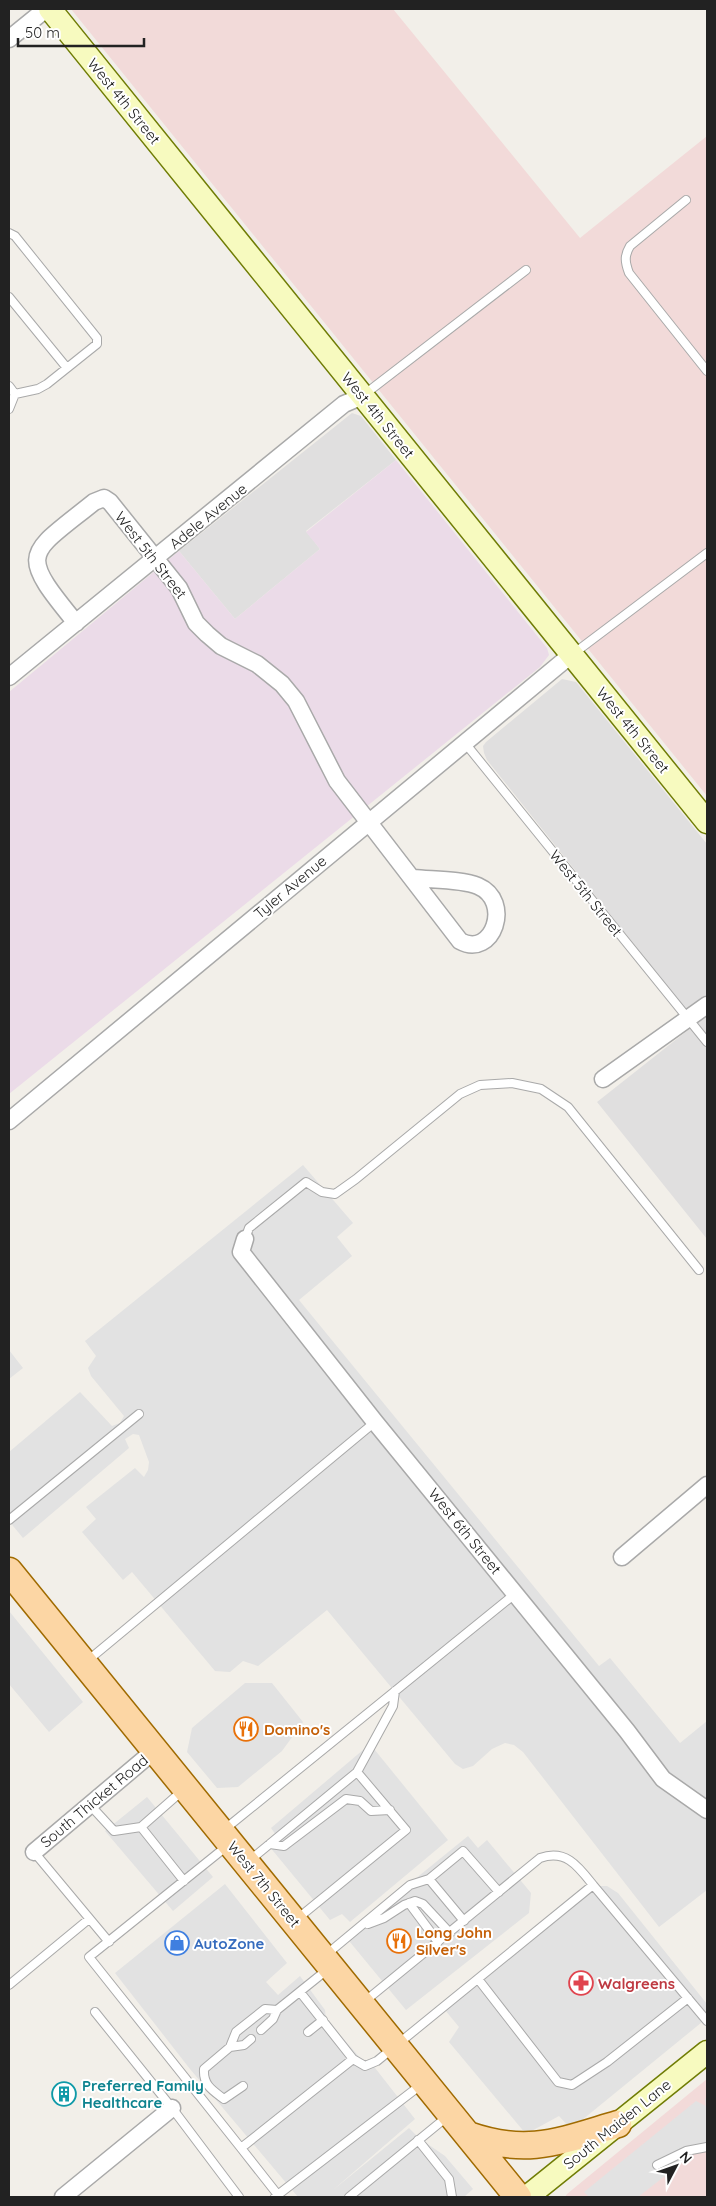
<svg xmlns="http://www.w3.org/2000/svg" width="716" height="2206" viewBox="0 0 716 2206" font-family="Quicksand,sans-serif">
	<rect width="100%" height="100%" fill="#f2efe9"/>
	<path fill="#e0dfdf" d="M352,413L361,416L396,460L306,531L320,549L235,619L179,551Z
		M562,679L576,682L707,844V1239L597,1102L697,1023L487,760L484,753L483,746L486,742Z"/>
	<path fill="#f2dad9" d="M71,9H393L580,238L707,136V796Z
		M707,2079V2197H565L567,2194Z"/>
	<path fill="#ebdbe8" d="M396,460L547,648L549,655L540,667L9,1094V692L179,551L235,619L320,549L306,532Z"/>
	<path fill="#e2e2e2" d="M303,1165L353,1223L337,1237L352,1256L299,1300L599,1666L610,1658L680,1743L707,1721V1890L659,1927L523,1752L514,1745L505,1743L492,1749L473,1766L463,1769L455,1764L327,1610L258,1666L243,1661L230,1672L215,1671L132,1572L123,1580L82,1532L96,1519L86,1507L135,1468L144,1477L148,1470L149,1462L139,1435L133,1434L125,1439L129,1448L23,1538L9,1521V1452L80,1392L112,1426L120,1423L124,1416L91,1376L88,1368L96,1356L85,1341Z
		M9,1350L23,1368L9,1379Z
		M9,1611L83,1702L49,1732L9,1684Z
		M245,1683H272L303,1722L282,1751L238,1787L217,1788L187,1752L192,1728Z
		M370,1744L448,1840L350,1922L342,1914L330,1920L269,1846L278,1838L271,1828Z
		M147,1797L213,1877L173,1911L105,1831Z
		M468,1836L478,1848L487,1840L531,1893L529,1913L406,2010L345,1936Z
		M225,1884L287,1963L266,1982L278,1995L300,1976L325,2010L326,2019L362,2060L372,2064L415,2119L333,2190L409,2128L419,2138L445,2156L473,2189L464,2197H298L190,2069L115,1973Z
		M593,1886H607L618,1893L707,2004V2018L571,2129L559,2116L526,2134L449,2042L459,2027L440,2004L582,1891Z
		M707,2097V2151L692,2155L638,2197H589L584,2192L696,2101L706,2106L705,2099Z"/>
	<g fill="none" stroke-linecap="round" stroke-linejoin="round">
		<g stroke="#a9a9a9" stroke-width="10">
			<path id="lane" d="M686,200L630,246C624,256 625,262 629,273L707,371
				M9,233L15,236L97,338V344L47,384L38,389L15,394
				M9,297L67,368
				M9,386L15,394
				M365,394L526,270
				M9,409L15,394
				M573,654L707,553
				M465,743L707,1042
				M245,1239L249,1228L306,1182L322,1192L335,1194L356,1179L460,1094L480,1085L512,1083L541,1089L568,1107L699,1270
				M9,1520L139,1414
				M86,1662L375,1422
				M182,1791L141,1827L184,1881
				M90,1805L114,1831L141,1827
				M225,1829L516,1593
				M270,1844L284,1846L346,1799L360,1801L371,1811L390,1810
				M227,1846L89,1957L241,2148
				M34,1852L109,1942
				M249,1861L357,1772L393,1706L395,1691
				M429,1879L464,1921
				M409,1903L438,1942
				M297,1919L406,1830L357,1772
				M368,1924L384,1918L404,1905L415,1901L423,1904L450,1933
				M327,1954L410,1885L429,1879L463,1851L499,1892
				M478,1979L558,2082L572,2085L607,2062L688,1998
				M9,1985L89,1919
				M364,2002L540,1858C566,1849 578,1866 593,1885
				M95,2012L172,2108L239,2197
				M261,2030L273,2019L277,2010
				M308,2032L323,2020
				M230,2047L236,2032L265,2009L277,2010L328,1969
				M353,2059L365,2066L377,2061L593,1885L707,2021
				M243,2086L224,2099C212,2090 203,2085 204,2069L230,2047L244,2045L251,2039
				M418,2140L449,2179L452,2197
				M657,2165L686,2151L707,2147
				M278,2195L241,2148L353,2059L300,1992
				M275,2197L422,2084
				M349,2197L448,2116"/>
		</g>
		<g stroke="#a9a9a9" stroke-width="19">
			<path id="street" d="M9,39L46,9
				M76,623C17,551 27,556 94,502L104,498L110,502L179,588L196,623L207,634L221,646L257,664L282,684L296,701L337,781L460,941C493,959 513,901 478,886C462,879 431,880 413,878
				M9,677L344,404L363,396
				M603,1079L707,1005
				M9,1121L572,654
				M245,1239L241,1252L375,1422L627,1731L663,1779L707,1810
				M622,1557L707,1485
				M34,1852L155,1750
				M63,2197L172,2108"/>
		</g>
		<g stroke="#707d05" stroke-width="25">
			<path id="secondary" d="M50,9L707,822
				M527,2197L707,2052"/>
		</g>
		<g stroke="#a06b00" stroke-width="29">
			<path id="primary" d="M9,1571L518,2197
				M468,2135C528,2156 560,2141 618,2124"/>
		</g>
		<use href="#lane" stroke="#fff" stroke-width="8"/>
		<use href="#street" stroke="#fff" stroke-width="16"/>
		<use href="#secondary" stroke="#f7fabf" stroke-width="22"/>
		<use href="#primary" stroke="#fcd6a4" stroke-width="26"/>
	</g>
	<defs>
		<g id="restaurant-ring" transform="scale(1.25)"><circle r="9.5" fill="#fff" stroke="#e8710a" stroke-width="1.5"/><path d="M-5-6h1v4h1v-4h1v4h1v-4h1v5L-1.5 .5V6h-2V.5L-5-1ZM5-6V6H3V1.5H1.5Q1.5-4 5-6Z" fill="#e8710a"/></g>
		<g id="shop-ring" transform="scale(1.25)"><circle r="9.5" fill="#fff" stroke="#3f7fe0" stroke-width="1.5"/><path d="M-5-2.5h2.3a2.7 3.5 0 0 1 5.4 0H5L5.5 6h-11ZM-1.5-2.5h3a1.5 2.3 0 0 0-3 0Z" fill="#3f7fe0"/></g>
		<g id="pharmacy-ring" transform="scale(1.25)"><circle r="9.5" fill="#fff" stroke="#e0444e" stroke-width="1.5"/><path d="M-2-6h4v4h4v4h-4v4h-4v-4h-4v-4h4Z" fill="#e0444e"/></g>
		<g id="building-ring" transform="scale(1.25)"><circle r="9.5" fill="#fff" stroke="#0f9aa8" stroke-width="1.5"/><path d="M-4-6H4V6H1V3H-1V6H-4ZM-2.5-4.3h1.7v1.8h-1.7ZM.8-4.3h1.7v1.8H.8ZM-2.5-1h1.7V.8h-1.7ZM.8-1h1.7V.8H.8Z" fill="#0f9aa8"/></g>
	</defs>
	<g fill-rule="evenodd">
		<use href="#restaurant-ring" x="246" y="1729"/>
		<use href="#restaurant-ring" x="399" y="1941"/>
		<use href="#shop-ring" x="177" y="1943"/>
		<use href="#pharmacy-ring" x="581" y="1983"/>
		<use href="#building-ring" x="64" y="2094"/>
	</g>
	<g text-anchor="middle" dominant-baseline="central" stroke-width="4" stroke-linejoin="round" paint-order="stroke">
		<g font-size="15" fill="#222" stroke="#fff">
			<text transform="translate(124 101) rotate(51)">West 4th Street</text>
			<text transform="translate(378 415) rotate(51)">West 4th Street</text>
			<text transform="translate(208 516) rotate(-39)">Adele Avenue</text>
			<text transform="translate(151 555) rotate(52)">West 5th Street</text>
			<text transform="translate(633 730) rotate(51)">West 4th Street</text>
			<text transform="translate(290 887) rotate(-40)">Tyler Avenue</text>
			<text transform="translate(586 893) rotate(51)">West 5th Street</text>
			<text transform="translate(465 1531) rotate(51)">West 6th Street</text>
			<text transform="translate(94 1801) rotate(-40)">South Thicket Road</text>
			<text transform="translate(264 1884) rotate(51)">West 7th Street</text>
			<text transform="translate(617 2124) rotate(-39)">South Maiden Lane</text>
		</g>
		<g font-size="15" font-weight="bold" fill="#c56008" stroke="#fff" text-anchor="start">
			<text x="264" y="1729">Domino's</text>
			<text x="416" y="1932">Long John<tspan x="416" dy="17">Silver's</tspan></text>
		</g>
		<g font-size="15" font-weight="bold" fill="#366cbe" stroke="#fff" text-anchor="start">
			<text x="194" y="1943">AutoZone</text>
		</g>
		<g font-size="15" font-weight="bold" fill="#be3a42" stroke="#fff" text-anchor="start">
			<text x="598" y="1983">Walgreens</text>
		</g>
		<g font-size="15" font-weight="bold" fill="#0d838f" stroke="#fff" text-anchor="start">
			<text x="82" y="2085">Preferred Family<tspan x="82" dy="17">Healthcare</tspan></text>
		</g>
	</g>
	<rect width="716" height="2206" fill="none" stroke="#222222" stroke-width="20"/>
	<g transform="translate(676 2166) rotate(49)" stroke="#ffffff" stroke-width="4" paint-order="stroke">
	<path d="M0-4L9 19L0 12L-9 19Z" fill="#222222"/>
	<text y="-8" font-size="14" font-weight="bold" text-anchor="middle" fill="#222222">N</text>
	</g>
	<path d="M18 38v8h126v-8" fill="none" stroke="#222222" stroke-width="2.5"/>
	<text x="25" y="38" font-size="15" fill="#222222" stroke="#ffffff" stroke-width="4" paint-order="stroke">50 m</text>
</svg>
